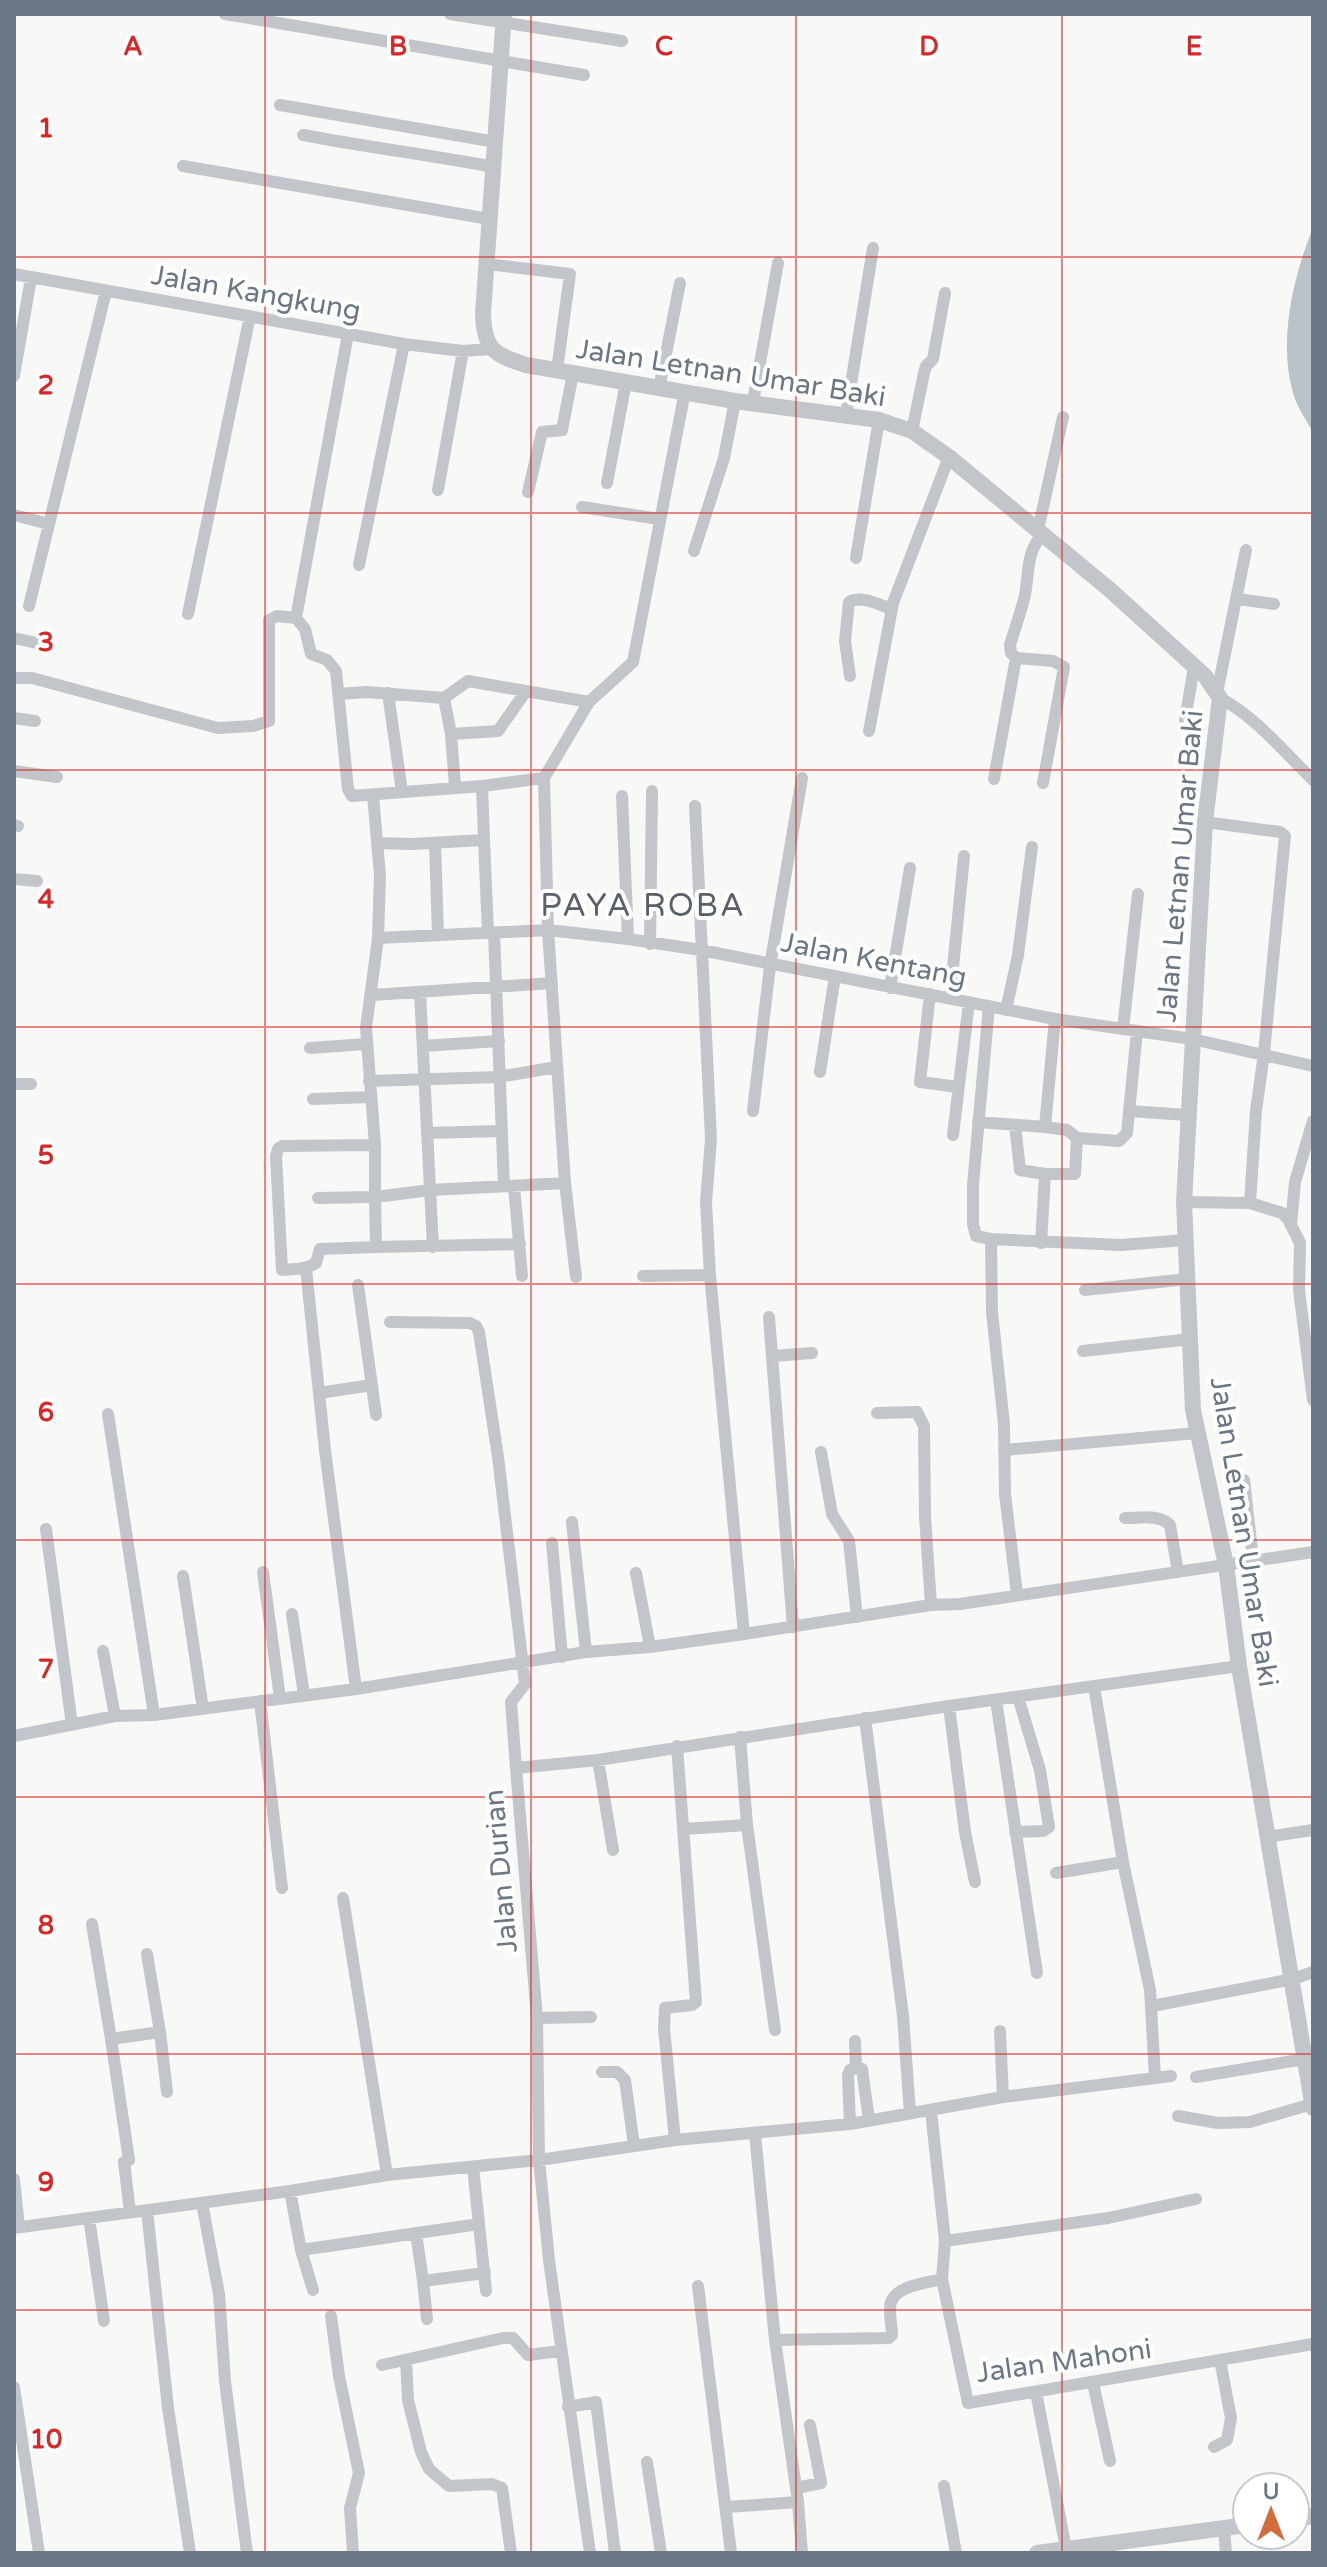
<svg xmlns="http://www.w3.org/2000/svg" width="1327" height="2567" viewBox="0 0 1327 2567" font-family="'Varela Round',sans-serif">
	<rect width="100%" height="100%" fill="#f8f8f6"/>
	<path fill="#bac3c8" d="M1313,228V432C1306,420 1297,407 1293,393C1278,341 1293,277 1313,228Z"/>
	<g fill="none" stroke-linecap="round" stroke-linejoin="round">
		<path stroke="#c2c5c9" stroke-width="12" d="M225,14L584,75
			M450,14L622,41
			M280,105L496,142
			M303,135C366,147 430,155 494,167
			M183,166L489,219
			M487,264L570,274L557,370
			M14,274L404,344L463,351L491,349
			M14,376L31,278
			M659,389L680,283
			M753,402L778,263
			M846,415L873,248
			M912,431L924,373L926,366L933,359L945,293
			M607,483L626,382
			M438,490L463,351
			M528,492L542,432L562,430L573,373
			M582,507L659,519
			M14,515L49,524
			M1038,530L1063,417
			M694,551L724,458L735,401
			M856,558L879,420
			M359,565L404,344
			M1238,599L1274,604
			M29,606L106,291
			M188,614L250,316
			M296,618L348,334
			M14,638L46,645
			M1016,658L1053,661L1064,667L1043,783
			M850,676L845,641L849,602C862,595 879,605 892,609
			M14,678H32L218,728L253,726L269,721V620L277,616L296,618L305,629L311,654L327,660L336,671L348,789L352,796L482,786L544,778
			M388,693L402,792
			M1217,693L1246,550
			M339,694L367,692L444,698L468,681L589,702
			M444,698L451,734L455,786
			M1220,698C1256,717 1284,752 1313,780
			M14,718L35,721
			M1185,720L1194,667
			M869,731L893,603L949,457
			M451,734L498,731L526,691
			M14,771L57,777
			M994,779L1016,658L1011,653L1010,645C1015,628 1021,612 1025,595C1029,574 1026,551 1043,534
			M373,795L380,876L378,938L366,1028L375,1145V1197L431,1190L565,1183L548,930L544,778L589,702L633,662L685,391
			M622,796L628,939
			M695,806L711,1139L706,1202L710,1275L744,1634
			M1205,822L1280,832L1285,836L1264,1053L1256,1111L1250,1203
			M14,825L18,826
			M484,840L488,933
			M377,843L411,844L484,840L482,786
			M435,843L438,935
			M14,879L37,881
			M494,933L504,1186
			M378,938L548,930L628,939L701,950L1055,1019L1192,1039L1313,1066
			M650,944L652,791
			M890,988L910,868
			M420,992L433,1247
			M930,994L920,1082L958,1087
			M372,995L552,983
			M950,998L964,856
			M989,1006L973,1185V1224L976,1236L991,1239L992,1312L1004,1424L1005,1494L1017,1594
			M1006,1010L1018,955L1032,847
			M1055,1019L1045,1127L1067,1130L1077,1138L1119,1141L1127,1133L1137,1031
			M1123,1029L1138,894
			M423,1046L499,1041
			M310,1048L366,1044
			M820,1072L835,976
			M369,1081L498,1077L557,1067
			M14,1084H31
			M313,1099L371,1097
			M753,1111L770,966L802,778
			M1129,1111L1188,1115
			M978,1122L1045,1127
			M1015,1125L1020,1170L1045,1174
			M427,1133L501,1131
			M953,1135L969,1002
			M565,1183L576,1277
			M514,1186L522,1276
			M318,1198L375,1197L376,1247L320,1249L316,1263C305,1270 295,1269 282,1270L276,1156L278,1149L282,1146L375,1145
			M1184,1202L1250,1203L1282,1213L1288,1219L1300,1243L1299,1290L1313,1400
			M1291,1225L1295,1182L1313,1121
			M991,1239L1121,1245L1186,1240
			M1041,1243L1045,1174H1075L1077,1138
			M376,1247L520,1244
			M306,1269L325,1450L356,1689
			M643,1276L710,1275
			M358,1285L376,1415
			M1085,1290L1187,1279
			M769,1317L793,1627
			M390,1322L470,1323L476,1326L479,1332L498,1457L525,1684L511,1702L516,1768
			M1083,1351L1191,1339
			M773,1356L812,1353
			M319,1393L372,1385
			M877,1413L917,1412L924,1426L925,1516L931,1605
			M108,1414L154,1715
			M1004,1450L1197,1433
			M821,1452L832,1514L849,1541L857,1617
			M1244,1480L1253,1559
			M1125,1518C1140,1518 1159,1514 1170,1525L1178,1572
			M572,1522L586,1652
			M46,1529L72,1725
			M552,1543L562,1657
			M263,1572L280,1698
			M636,1573L650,1647
			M183,1576L203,1709
			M292,1614L304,1695
			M103,1651L115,1716
			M1094,1686L1123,1862L1150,1990L1155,2077
			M996,1700L1037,1973
			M260,1701L282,1888
			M949,1706L965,1832L975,1882
			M865,1718L903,2016L910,2113
			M14,1736L115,1716L154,1715L356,1689L586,1652L650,1647L744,1634L931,1605L960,1604L1313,1552
			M740,1737L747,1825
			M598,1760L613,1850
			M683,1829L747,1825L775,2030
			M1015,1832L1043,1831L1049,1827L1040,1770L1018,1697
			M1267,1837L1313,1830
			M1056,1873L1123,1862
			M343,1898L387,2175
			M92,1924L111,2039
			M1152,2006L1293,1979L1313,1972
			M537,2018L591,2017
			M1000,2031L1003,2097
			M160,2032L167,2092
			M855,2041L856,2068L862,2069L869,2120
			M602,2072H617L625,2080L634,2145
			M1196,2077L1305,2059
			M931,2111L945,2241L942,2279L968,2403L1313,2344
			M1178,2116L1218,2123L1250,2122L1312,2104
			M850,2124L848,2075L850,2070L856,2068
			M675,2140L664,2028L665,2008L692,2005L696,2002L677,1746
			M473,2167L486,2291
			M14,2179L19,2227
			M290,2191L301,2250L479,2224
			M202,2203L219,2294L225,2381L247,2553
			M147,2210L168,2408L190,2553
			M130,2212L124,2162L129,2160L111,2039L160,2032L147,1954
			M89,2218L104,2321
			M14,2228L290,2191L387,2175L539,2160L675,2140L850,2124L1003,2097L1171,2076
			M416,2233L423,2281L485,2273
			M945,2241L1108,2218L1196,2199
			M301,2250L313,2290
			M423,2281L427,2319
			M698,2286L731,2553
			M331,2316L339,2376L359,2473L350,2508L353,2553
			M775,2340L889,2338L892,2335C892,2325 888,2311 891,2302C897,2285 928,2283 942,2279
			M406,2360L408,2400L421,2452L429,2469L449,2486L492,2484L502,2488L511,2553
			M382,2365L503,2338H513L528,2355L560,2351
			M1093,2383L1110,2461
			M14,2387L39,2553
			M1036,2392L1066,2549
			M568,2407L596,2402L615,2553
			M1214,2447L1227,2440L1231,2418L1220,2360
			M647,2462L661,2553
			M944,2486L956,2553
			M796,2488L821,2483L810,2425
			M798,2502L802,2553
			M727,2507L798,2502L775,2340L755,2134
			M1224,2528L1226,2553
			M590,2553L549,2260L539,2160L537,2018L516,1768L598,1760L949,1706L1239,1666"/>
		<path stroke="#c2c5c9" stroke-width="16" d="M504,14L483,314C484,349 494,355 526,365L735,401L879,420L912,431L949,457L1109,589L1205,676L1220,698L1205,822L1184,1202L1193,1410L1226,1565L1239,1666L1313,2108
			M1295,2519L1313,2516
			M1037,2553L1247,2525"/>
	</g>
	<path fill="none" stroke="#d62828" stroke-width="2" stroke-opacity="0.55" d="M265,14V2553M531,14V2553M796,14V2553M1062,14V2553M14,257H1313M14,513H1313M14,770H1313M14,1027H1313M14,1284H1313M14,1540H1313M14,1797H1313M14,2054H1313M14,2310H1313"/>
	<g text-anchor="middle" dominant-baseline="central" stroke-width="8" stroke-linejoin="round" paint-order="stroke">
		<g font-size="28" fill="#6a7784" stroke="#fff">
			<text transform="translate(256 293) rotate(10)">Jalan Kangkung</text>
			<text transform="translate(731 373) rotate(9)">Jalan Letnan Umar Baki</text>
			<text transform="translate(1180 866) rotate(-85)">Jalan Letnan Umar Baki</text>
			<text transform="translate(874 960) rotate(11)">Jalan Kentang</text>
			<text transform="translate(1244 1532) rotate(81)">Jalan Letnan Umar Baki</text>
			<text transform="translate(501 1871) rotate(-95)">Jalan Durian</text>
			<text transform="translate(1064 2361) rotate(-8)">Jalan Mahoni</text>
		</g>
		<g font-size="32" letter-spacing="2" fill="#58606a" stroke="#fff">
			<text x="643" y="906">PAYA ROBA</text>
		</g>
	</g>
	<g font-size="26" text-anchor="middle" font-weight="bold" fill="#d62828" stroke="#fff" stroke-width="8" stroke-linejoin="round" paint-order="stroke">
		<text x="133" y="55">A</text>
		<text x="398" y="55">B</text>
		<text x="664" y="55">C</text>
		<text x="929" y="55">D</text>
		<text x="1194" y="55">E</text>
		<text x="46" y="137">1</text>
		<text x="46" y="394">2</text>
		<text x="46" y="651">3</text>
		<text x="46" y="908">4</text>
		<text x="46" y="1164">5</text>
		<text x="46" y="1421">6</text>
		<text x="46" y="1678">7</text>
		<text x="46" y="1934">8</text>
		<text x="46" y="2191">9</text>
		<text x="46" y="2448">10</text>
	</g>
	<rect width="1327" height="2567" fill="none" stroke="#6a7784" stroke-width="32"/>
	<g transform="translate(1271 2511)"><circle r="38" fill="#ffffff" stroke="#c3c9ce" stroke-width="2"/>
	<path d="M0-6L14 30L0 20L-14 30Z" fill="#d36b3c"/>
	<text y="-12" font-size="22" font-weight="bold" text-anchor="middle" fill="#6a7784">U</text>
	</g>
</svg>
